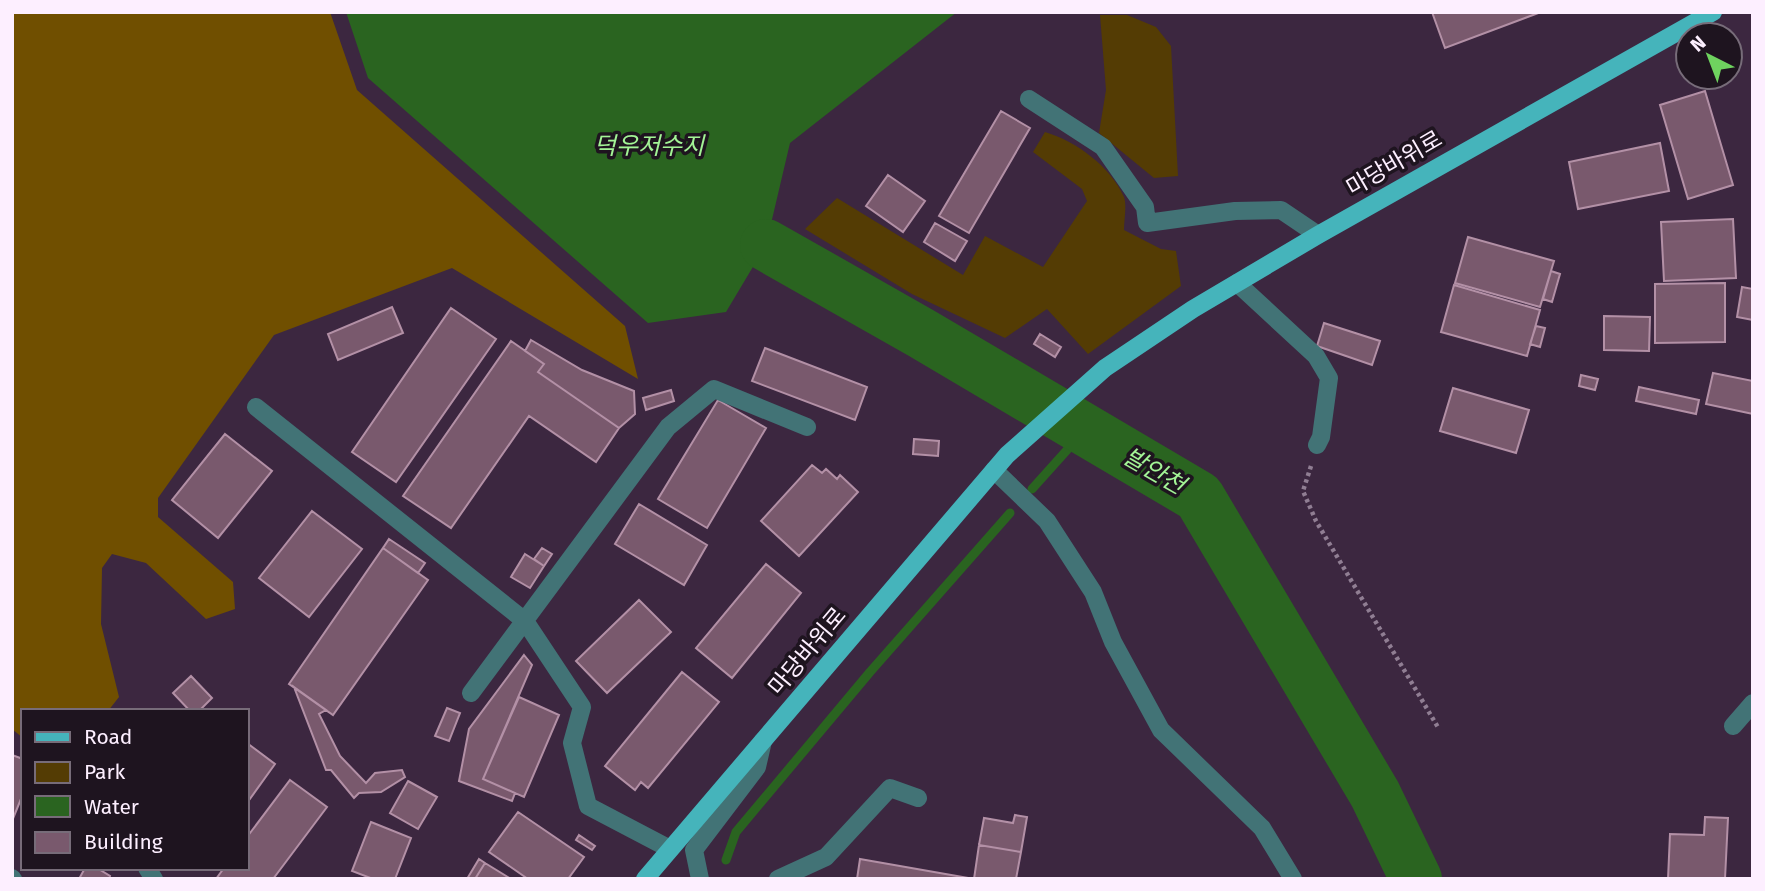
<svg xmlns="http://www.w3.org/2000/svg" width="1765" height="891" viewBox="0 0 1765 891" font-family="'Fira Sans','Noto Sans KR',sans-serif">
	<rect width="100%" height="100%" fill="#3c2740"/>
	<path fill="#543c04" d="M1100,15H1127L1156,27L1171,46L1178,176L1154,178L1099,133L1106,90Z
		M1045,132C1076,141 1111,167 1124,197C1127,206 1124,220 1124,230L1161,249L1176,251L1181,286L1088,354L1047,309L1005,338L912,294L805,229L837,198L963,275L985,236L1043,267L1087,201L1082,189L1033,152Z"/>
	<path fill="#704f00" d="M12,12H330L357,90L625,326L638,379L452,268L274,335L158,498V517L233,582L235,609L206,619L146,563L112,554L102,568L101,624L119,697L108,711H23V738L12,729Z"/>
	<path fill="#2a6420" d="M346,12H957L790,143L766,245L726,312L648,323L368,78Z"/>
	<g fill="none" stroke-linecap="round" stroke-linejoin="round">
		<path stroke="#2a6420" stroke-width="9" d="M1032,489L1085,430
			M726,860L736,832L870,672L1010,513"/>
		<path stroke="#2a6420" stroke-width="52" d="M766,245L921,333L1199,497L1375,794L1416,879"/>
	</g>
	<path fill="#79596d" stroke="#b390a6" stroke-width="2" d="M1432,12H1541L1445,48Z
		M1705,91L1733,185L1688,199L1660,105Z
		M1001,111L1030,128L969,233L939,216Z
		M1660,143L1669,191L1578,209L1569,162Z
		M888,175L925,201L903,232L866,206Z
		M1733,219L1736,278L1664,281L1661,222Z
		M935,223L967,241L955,261L924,242Z
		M1468,237L1554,261L1540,307L1455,283Z
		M1551,271L1560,274L1552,302L1543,299Z
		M1725,283V342L1655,343V284Z
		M1454,285L1540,310L1527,356L1441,332Z
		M1742,287L1753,289V320L1737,317Z
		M392,307L403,333L338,360L328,334Z
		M451,308L496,339L396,482L352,452Z
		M1604,316L1650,317L1649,351L1604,350Z
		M1324,323L1380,341L1372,365L1317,346Z
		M1536,326L1545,328L1540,347L1530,344Z
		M1040,334L1061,347L1055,357L1034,344Z
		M531,340L582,370L634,391L635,414L619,428L538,372L544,364L525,351Z
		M511,341L544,364L538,372L619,428L596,462L529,416L451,528L403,496Z
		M765,348L867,387L855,420L752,381Z
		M1713,373L1753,381V414L1706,404Z
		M1581,375L1598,379L1595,390L1579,386Z
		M1639,387L1699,400L1696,414L1636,401Z
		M1453,388L1529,410L1516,453L1440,431Z
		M671,390L674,401L646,410L643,398Z
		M718,400L766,428L707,528L658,499Z
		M225,434L272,471L218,538L172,500Z
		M914,439L939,441L938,456L913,454Z
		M812,465L822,473L826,469L837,479L840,475L858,492L799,556L761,521Z
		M639,504L707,545L684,585L615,544Z
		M312,511L362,549L309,617L259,578Z
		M389,539L425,563L418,573L383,548Z
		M383,548L428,580L333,715L289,684Z
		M542,548L552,554L544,566L534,559Z
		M525,554L544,566L530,588L511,577Z
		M766,564L801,593L732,678L696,648Z
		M639,600L671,632L607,693L576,661Z
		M524,655L532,665L483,779L515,793L512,801L459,781L469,729Z
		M682,672L719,702L648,788L641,782L635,790L605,766Z
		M191,676L212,698L199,711H190L173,693Z
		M294,687L326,710L319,714L340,756L366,783L375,773L402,770L405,777L381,792L359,793L354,798L331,770H326Z
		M519,697L559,715L524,797L483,779Z
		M447,708L460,713L449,741L435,736Z
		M247,743L275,764L247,803Z
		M12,755L23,759V794L12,821Z
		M290,780L327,807L273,879H216L224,868H247V837Z
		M408,781L437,797L418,829L390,813Z
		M518,812L584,857L568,879H528L489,852Z
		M1015,815L1027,817L1021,852L979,845L984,818L1013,823Z
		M1705,817L1728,818L1725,879H1668L1670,834L1704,835Z
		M371,822L411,838L395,879H373L352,871Z
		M579,835L595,846L592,850L576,840Z
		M979,845L1021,852L1016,879H974Z
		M479,859L485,863L475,879H467Z
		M860,859L974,879H857Z
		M485,863L511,879H475Z
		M85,868H97L110,876L109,879H79Z"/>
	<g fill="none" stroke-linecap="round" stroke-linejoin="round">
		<path stroke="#907e93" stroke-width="4.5" stroke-dasharray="3.5 3.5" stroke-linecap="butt" d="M1311,466L1303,491L1316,521L1439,729"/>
		<path stroke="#427376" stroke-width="18" d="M1029,99L1103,147L1145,207L1147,223L1235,211L1281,210L1318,235
			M1237,283L1316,356L1329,378L1321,437L1317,445
			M256,407L525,621L582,707L572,743L588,806L670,849
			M994,470L1047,521L1093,592L1113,642L1161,730L1262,828L1293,879
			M471,693L668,427L714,389L807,427
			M1733,726L1753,703
			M147,868L154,879
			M12,878L13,879
			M700,879L694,850L757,767L763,741
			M778,879L826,857L890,788L918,798"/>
		<path stroke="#45b4bb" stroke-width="18" d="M645,879L1007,455L1105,368L1193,309L1318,235L1713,12"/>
	</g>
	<g text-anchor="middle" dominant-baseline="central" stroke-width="7" stroke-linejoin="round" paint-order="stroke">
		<g font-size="23" fill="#fdefff" stroke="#1e141f">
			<text transform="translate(1394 163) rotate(-30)">마당바위로</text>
			<text transform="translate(807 651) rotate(-50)">마당바위로</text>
		</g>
		<g font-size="24" font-style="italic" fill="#a3f496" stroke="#1e141f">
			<text x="649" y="146">덕우저수지</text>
			<text transform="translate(1154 471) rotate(30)">발안천</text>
		</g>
	</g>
	<rect width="1765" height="891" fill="none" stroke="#fdefff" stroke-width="28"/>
	<rect x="21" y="709" width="228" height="161" fill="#1e141f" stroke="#776c79" stroke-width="2"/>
	<rect x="35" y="732" width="35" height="10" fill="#45b4bb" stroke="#776c79" stroke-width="2"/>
	<text x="84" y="744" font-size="21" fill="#fdefff">Road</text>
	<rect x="35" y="762" width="35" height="21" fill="#543c04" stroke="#776c79" stroke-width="2"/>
	<text x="84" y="779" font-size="21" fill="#fdefff">Park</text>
	<rect x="35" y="796" width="35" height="21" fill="#2a6420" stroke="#776c79" stroke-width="2"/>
	<text x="84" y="814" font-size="21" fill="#fdefff">Water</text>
	<rect x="35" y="832" width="35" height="21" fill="#79596d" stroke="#776c79" stroke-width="2"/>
	<text x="84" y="849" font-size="21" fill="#fdefff">Building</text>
	<g transform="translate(1709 56) rotate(318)"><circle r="33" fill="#1e141f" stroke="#776c79" stroke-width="2"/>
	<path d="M0-5L12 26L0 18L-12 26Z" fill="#6fd35f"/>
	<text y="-10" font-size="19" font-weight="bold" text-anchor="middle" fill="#fdefff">N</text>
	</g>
</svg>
